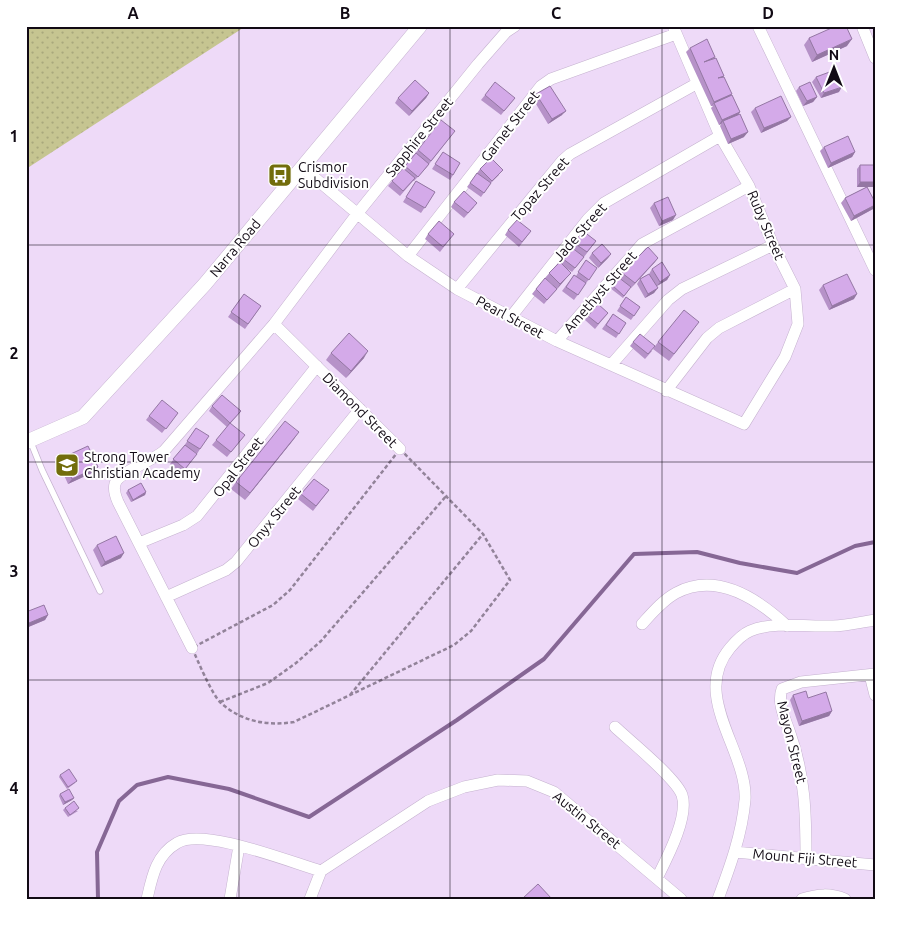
<svg xmlns="http://www.w3.org/2000/svg" width="901" height="925" viewBox="0 0 901 925" font-family="Ubuntu,sans-serif">
	<defs>
		<pattern id="grass-dots" width="8" height="8" patternUnits="userSpaceOnUse" patternTransform="scale(1.25)"><rect width="8" height="8" fill="#c6c591"/><path d="M2 2h.1M6 6h.1" fill="none" stroke="#a9a87c" stroke-width="1.8" stroke-linecap="round"/></pattern>
	</defs>
	<rect width="100%" height="100%" fill="#eedaf8"/>
	<path fill="url(#grass-dots)" d="M26,26H246L26,169Z"/>
	<g fill="none" stroke-linecap="round" stroke-linejoin="round">
		<path stroke="#866795" stroke-width="4" d="M98,899L97,852L119,801L137,785L168,777L229,789L309,817L457,720L544,659L634,554L697,552L740,563L797,573L855,546L875,542"/>
		<g stroke="#c5b2cf" stroke-width="7">
			<path id="service" d="M30,440L42,470L100,591"/>
		</g>
		<g stroke="#c5b2cf" stroke-width="12">
			<path id="minor" d="M758,26L875,270
				M862,26L875,58
				M303,168L408,256L457,289L557,341L744,424L785,357L798,324L795,289L773,245L749,186L720,136L673,26
				M408,256L541,86L551,79L676,34
				M457,289L562,161L570,154L696,84
				M510,318L588,219L604,203L720,136
				M274,324L400,449
				M557,341L642,244L749,186
				M611,365L668,300L682,289L773,245
				M666,391L707,338L719,328L795,289
				M139,543L183,525L197,516L317,366
				M166,597L226,570L236,562L360,409
				M642,624C652,613 663,600 676,593C717,571 758,599 787,626
				M192,648L118,502C115,495 112,486 117,480C125,470 152,461 164,451L274,324L357,214L478,64L506,32L515,26
				M870,675L875,695
				M615,727C630,741 676,778 682,795C689,817 667,858 657,878
				M735,852L875,865
				M806,858C806,814 805,775 790,733C785,718 777,704 782,689L801,682L875,674
				M147,899C152,877 156,855 177,843C203,827 290,862 321,871
				M230,899L239,846
				M310,899L321,871L428,801L464,787L498,780L527,781L554,792L681,899
				M718,899C730,867 742,834 745,800C748,751 690,696 730,648C735,642 743,634 750,631C772,621 810,627 833,626C847,626 861,622 875,620
				M802,899C818,894 830,893 845,899"/>
		</g>
		<g stroke="#c5b2cf" stroke-width="15">
			<path id="tertiary" d="M26,442L83,417L205,284L420,26"/>
		</g>
		<path stroke="#928399" stroke-width="2.5" stroke-dasharray="4 2.5" stroke-linecap="butt" d="M400,449L483,534L510,580L471,631L454,645L294,722C268,726 242,722 221,703C212,695 198,661 192,648L273,605L290,590Z
			M350,695L483,534
			M220,702L268,683L296,663L321,641L447,495"/>
		<use href="#service" stroke="#fff" stroke-width="5.5"/>
		<use href="#minor" stroke="#fff" stroke-width="11"/>
		<use href="#tertiary" stroke="#fff" stroke-width="14"/>
	</g>
	<path fill="#b692c8" d="M809,38L847,46L812,62L804,45Z
		M690,48L715,57L714,58L724,76L723,77L731,96L740,112L738,115L744,137L728,144L720,126L721,124L719,125L711,108L713,106H711L686,52Z
		M816,77L839,92L821,98L812,82Z
		M799,87L817,97L813,102L803,106L796,91Z
		M429,93L426,98L409,116L395,103L398,98Z
		M536,94L562,115L548,124L533,99Z
		M485,95L515,98L501,115L481,100Z
		M755,108L791,117L787,121L761,133L751,112Z
		M452,135L426,168L414,181H413L400,196L388,186L414,155L418,150Z
		M824,147L855,152L852,157L828,168L820,151Z
		M443,152L453,175L450,180L432,169Z
		M860,165L875,187H867L875,202V207L873,209L851,221L841,203L845,198L866,187H857V169Z
		M480,169L499,175L491,183L481,197L467,187Z
		M416,181L435,192L421,213L403,202Z
		M454,202L474,207L464,218L451,207Z
		M654,203L673,220L659,226L650,208Z
		M508,230L531,231L519,247L505,235Z
		M583,231L596,241L584,257L572,272L566,268L571,273L544,304L532,294L536,289L553,285L545,278L572,247Z
		M428,234H454L440,252L425,239Z
		M592,253L611,254L608,258L598,268L589,258Z
		M586,260L597,268L574,300L562,291L574,275L576,276Z
		M655,262L631,288V287L623,298L610,288L618,277L630,287L619,278L622,273Z
		M652,269L670,275L667,280L657,286L654,293L645,298L637,284L640,279L649,274Z
		M823,285L854,299L829,310L819,290Z
		M244,294L261,306L245,329L228,317Z
		M626,297L640,307L631,320L617,311Z
		M608,313L595,329L585,320L588,316Z
		M613,314L626,323L616,338L602,329Z
		M694,329L669,361L653,349L658,342Z
		M633,342L652,351L645,359L630,346Z
		M331,353L364,358L346,378L326,360Z
		M212,406L241,411L230,424L245,435L227,457L212,445L227,427L209,411Z
		M178,413L162,433L146,420L149,416Z
		M196,428L200,449L197,454L192,450L193,459L182,474L170,464L184,446Z
		M294,439L245,500L231,489L236,482Z
		M62,458L98,467L94,472L68,484L58,462Z
		M128,490L146,492L145,495L131,502L126,493Z
		M329,490L313,511L298,499L301,494Z
		M97,545L121,558L101,567L93,550Z
		M26,612L48,615L45,620L26,628Z
		M793,695L808,698L832,711L829,716L799,726L790,700Z
		M60,775L75,783L67,789L59,777Z
		M60,794L74,798L72,800L63,805L59,796Z
		M65,808L78,811L68,817L63,810Z"/>
	<path fill="#9477a3" d="M852,39L847,46L812,62L817,55Z
		M842,87L839,92L821,98L824,93Z
		M429,93L426,98L409,116L412,111Z
		M732,94L729,99L714,103L711,106L714,102Z
		M817,97L813,102L803,106L807,101Z
		M566,111L562,115L548,124L552,119Z
		M740,112L736,117L723,121L721,124L719,125L722,120Z
		M791,117L787,121L761,133L764,128Z
		M748,132L744,137L728,144L731,139Z
		M855,152L852,157L828,168L831,163Z
		M860,182H875V187H857Z
		M875,205L873,209L851,221L854,216Z
		M676,215L673,220L659,226L662,221Z
		M611,254L608,258L598,268L601,263Z
		M658,258L655,262L631,288L635,283Z
		M571,273L567,277L557,289L560,284Z
		M670,275L667,280L657,286L660,282Z
		M658,288L654,293L645,298L648,294Z
		M857,294L854,299L829,310L832,306Z
		M368,351L364,358L346,378L351,371Z
		M299,432L294,439L245,500L250,493Z
		M98,467L94,472L68,484L72,479Z
		M146,492L145,495L131,502L133,500Z
		M124,553L121,558L101,567L105,562Z
		M48,615L45,620L26,628L29,623Z
		M832,711L829,716L799,726L802,721Z
		M74,798L72,800L63,805L65,802Z"/>
	<path fill="#d4aae9" stroke="#9477a3" d="M836,26H846L852,39L817,55L809,38Z
		M707,39L715,57L704,62L716,58L724,76L718,78L724,77L732,94L714,102L690,48Z
		M835,70L842,87L824,93L816,77Z
		M415,80L429,93L412,111L398,98Z
		M495,82L515,98L504,111L485,95Z
		M810,82L817,97L807,101L799,87Z
		M550,86L566,111L552,119L536,94Z
		M732,95L740,112L722,120L714,103Z
		M781,96L791,117L764,128L755,108Z
		M740,114L748,132L731,139L723,121Z
		M441,120L455,131L431,161L418,150Z
		M848,136L855,152L831,163L824,147Z
		M443,152L460,163L453,175L435,164Z
		M416,153L429,164L418,177L405,166Z
		M491,158L503,170L492,181L480,169Z
		M860,165H875V182H860Z
		M403,168L415,178L403,191L392,181Z
		M477,173L491,183L484,193L470,183Z
		M416,181L435,192L425,208L406,197Z
		M867,187L875,202V205L854,216L845,198Z
		M464,191L477,203L468,213L454,202Z
		M668,197L676,215L662,221L654,203Z
		M517,220L531,231L522,242L508,230Z
		M439,221L454,234L443,247L428,234Z
		M583,231L596,241L587,252L574,243Z
		M602,244L611,254L601,263L592,253Z
		M571,247L584,257L575,268L562,258Z
		M648,247L658,258L635,283L622,273Z
		M586,260L597,268L589,280L578,272Z
		M560,262L571,273L560,284L549,273Z
		M662,262L670,275L660,282L652,269Z
		M649,274L658,288L648,294L640,279Z
		M847,274L857,294L832,306L823,285Z
		M574,275L586,283L578,295L566,287Z
		M618,277L631,287L624,296L612,285Z
		M545,278L557,289L547,300L536,289Z
		M244,294L261,306L248,324L231,312Z
		M626,297L640,307L634,316L620,306Z
		M598,304L608,313L598,324L588,316Z
		M684,310L699,322L674,354L658,342Z
		M613,314L626,323L619,334L606,325Z
		M349,333L368,351L351,371L331,353Z
		M640,334L655,346L648,354L633,342Z
		M222,395L241,411L230,423L212,406Z
		M162,400L178,413L166,429L149,416Z
		M285,421L299,432L250,493L236,482Z
		M230,423L245,435L231,452L216,440Z
		M196,428L209,436L200,449L187,441Z
		M185,445L197,454L185,469L173,459Z
		M88,446L98,467L72,479L62,458Z
		M314,479L329,490L316,506L301,494Z
		M141,483L146,492L133,500L128,490Z
		M116,536L124,553L105,562L97,545Z
		M44,605L48,615L29,623L26,617V612Z
		M806,691L808,698L826,692L832,711L802,721L793,695Z
		M69,769L77,781L68,787L60,775Z
		M69,789L74,798L65,802L60,794Z
		M74,801L79,808L70,815L65,808Z
		M538,884L552,899H522Z"/>
	<path fill="none" stroke="#110a14" stroke-width="1" stroke-opacity="0.55" d="M239,26V899M450,26V899M662,26V899M26,245H875M26,462H875M26,680H875"/>
	<defs>
		<g id="bus-square" transform="scale(1.25)"><rect x="-9" y="-9" width="18" height="18" rx="4" fill="#726d0c" stroke="#fff"/><path d="M-5-6H5V4H4V6H2V4H-2V6H-4V4H-5ZM-3.5-4V0h7V-4ZM-3.5 1.2v1.5H-2V1.2ZM2 1.2v1.5H3.5V1.2Z" fill="#fff"/></g>
		<g id="school-square" transform="scale(1.25)"><rect x="-9" y="-9" width="18" height="18" rx="4" fill="#726d0c" stroke="#fff"/><path d="M0-5L7-2L0 1L-7-2ZM-4 1L0 2.5L4 1V4Q0 6-4 4Z" fill="#fff"/></g>
	</defs>
	<g fill-rule="evenodd">
		<use href="#bus-square" x="280" y="175"/>
		<use href="#school-square" x="67" y="465"/>
	</g>
	<g text-anchor="middle" dominant-baseline="central" stroke-width="4" stroke-linejoin="round" paint-order="stroke">
		<g font-size="14" fill="#110a14" stroke="#fff">
			<text transform="translate(510 126) rotate(-52)">Garnet Street</text>
			<text transform="translate(419 137) rotate(-51)">Sapphire Street</text>
			<text transform="translate(540 189) rotate(-49)">Topaz Street</text>
			<text transform="translate(766 225) rotate(67)">Ruby Street</text>
			<text transform="translate(580 232) rotate(-49)">Jade Street</text>
			<text transform="translate(235 248) rotate(-50)">Narra Road</text>
			<text transform="translate(600 292) rotate(-49)">Amethyst Street</text>
			<text transform="translate(510 317) rotate(28)">Pearl Street</text>
			<text transform="translate(360 410) rotate(45)">Diamond Street</text>
			<text transform="translate(238 467) rotate(-52)">Opal Street</text>
			<text transform="translate(274 517) rotate(-51)">Onyx Street</text>
			<text transform="translate(792 742) rotate(76)">Mayon Street</text>
			<text transform="translate(587 820) rotate(39)">Austin Street</text>
			<text transform="translate(805 858) rotate(5)">Mount Fiji Street</text>
		</g>
		<g font-size="14" fill="#110a14" stroke="#fff" text-anchor="start">
			<text x="298" y="167">Crismor<tspan x="298" dy="16">Subdivision</tspan></text>
			<text x="84" y="457">Strong Tower<tspan x="84" dy="16">Christian Academy</tspan></text>
		</g>
	</g>
	<rect width="901" height="925" fill="none" stroke="#ffffff" stroke-width="55"/>
	<g transform="translate(834 68)" stroke="#ffffff" stroke-width="4" paint-order="stroke">
	<path d="M0-4L9 19L0 12L-9 19Z" fill="#110a14"/>
	<text y="-8" font-size="14" font-weight="bold" text-anchor="middle" fill="#110a14">N</text>
	</g>
	<rect x="28" y="28" width="846" height="870" fill="none" stroke="#110a14" stroke-width="2"/>
	<g font-size="16" text-anchor="middle" font-weight="bold" fill="#110a14">
		<text x="133" y="19">A</text>
		<text x="345" y="19">B</text>
		<text x="556" y="19">C</text>
		<text x="768" y="19">D</text>
		<text x="14" y="142">1</text>
		<text x="14" y="359">2</text>
		<text x="14" y="577">3</text>
		<text x="14" y="794">4</text>
	</g>
</svg>
